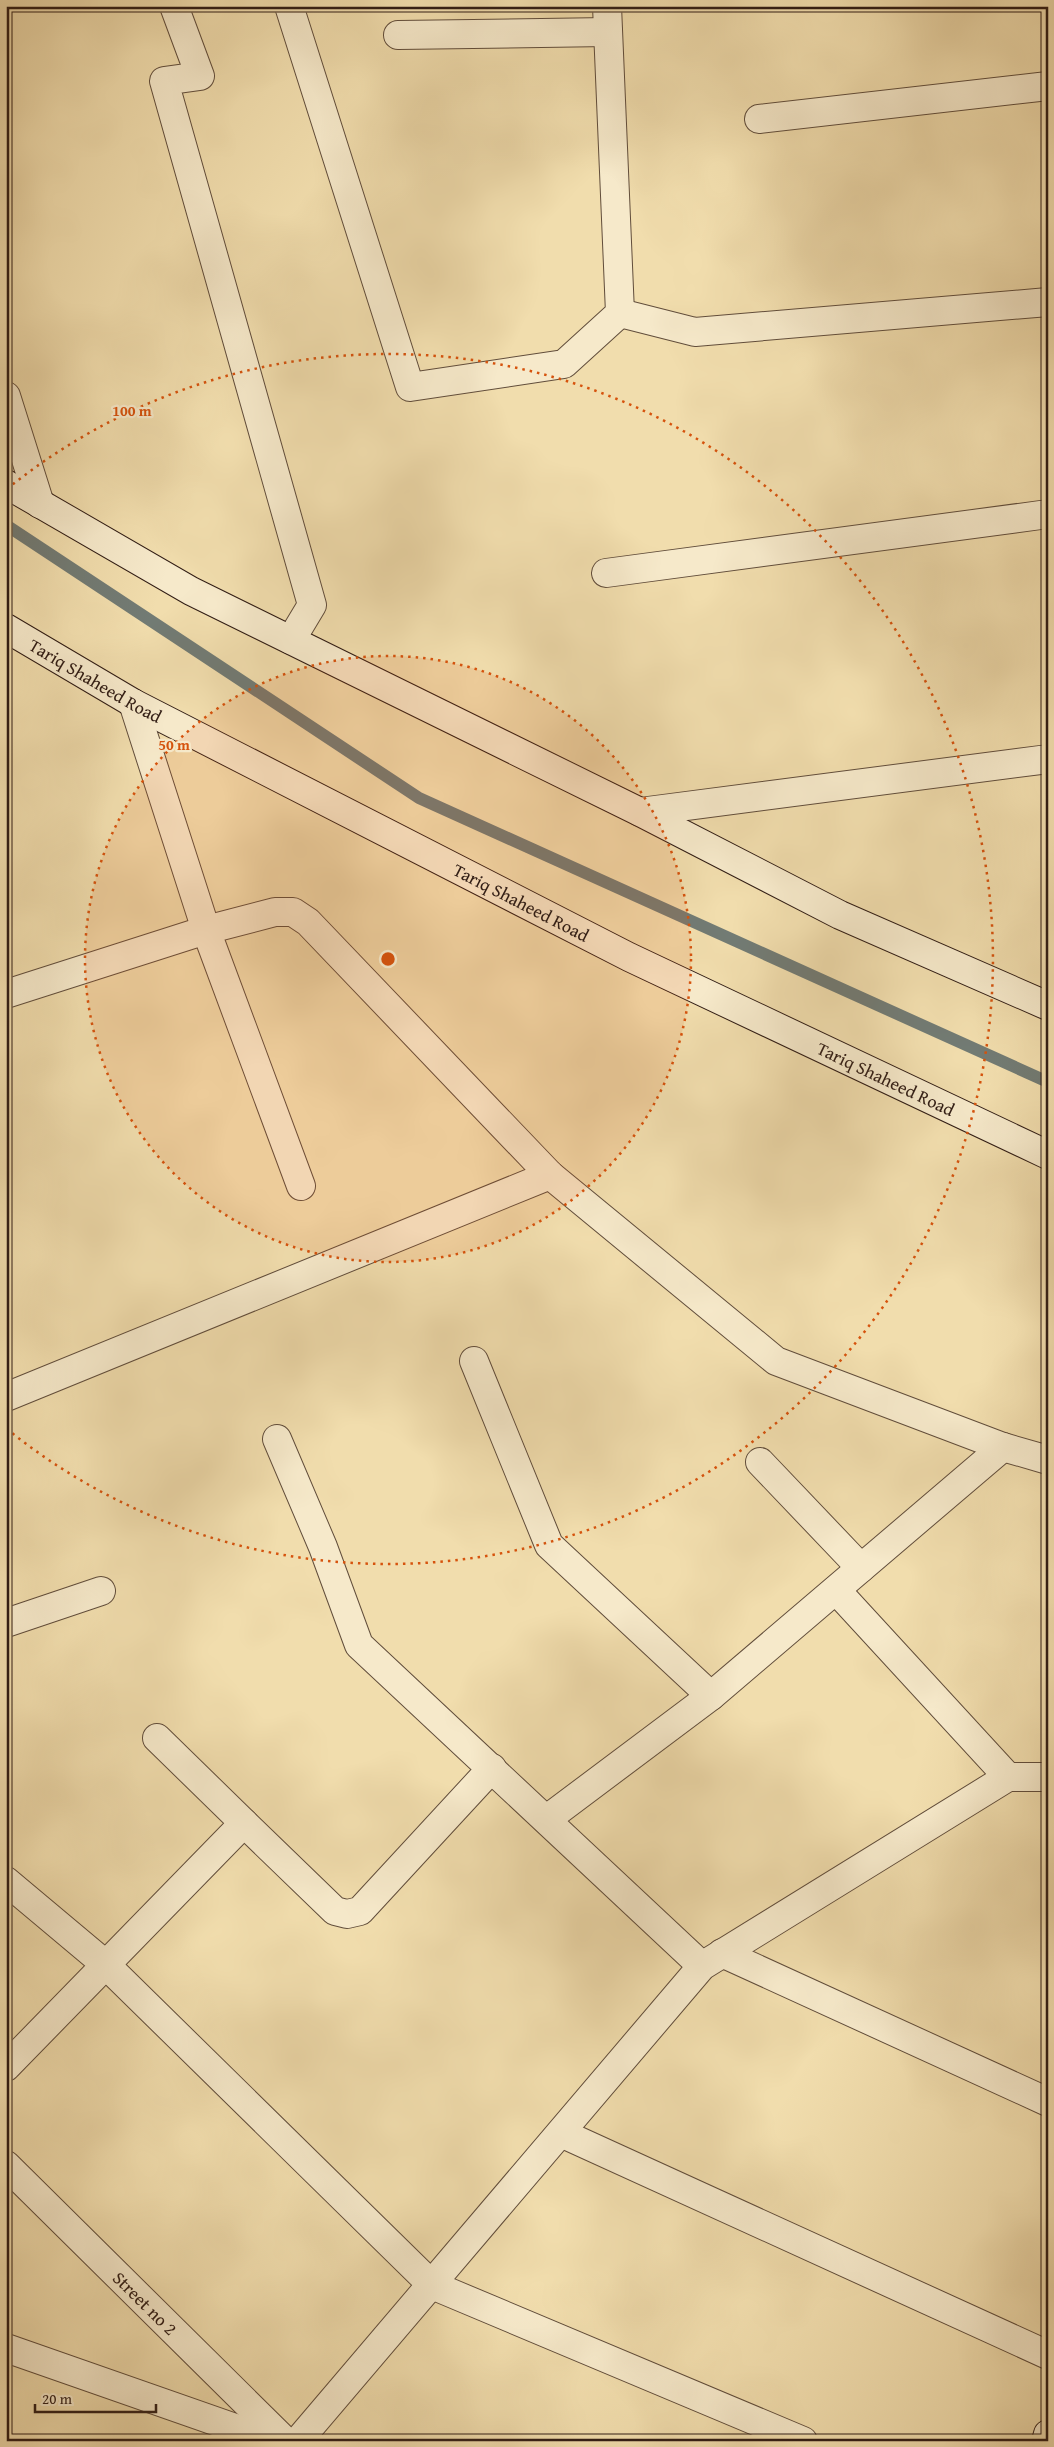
<svg xmlns="http://www.w3.org/2000/svg" width="1054" height="2447" viewBox="0 0 1054 2447" font-family="'Gentium Book Plus',serif">
	<rect width="100%" height="100%" fill="#f1ddad"/>
	<filter id="stains"><feTurbulence type="fractalNoise" baseFrequency=".004" numOctaves="4"/><feColorMatrix values="0 0 0 0 .2 0 0 0 0 .09 0 0 0 0 .02 0 0 0 .5 -.17"/></filter>
	<radialGradient id="worn" r=".72"><stop offset=".6" stop-color="#630" stop-opacity="0"/><stop offset="1" stop-color="#630" stop-opacity=".3"/></radialGradient>
	<g fill="none" stroke-linecap="round" stroke-linejoin="round">
		<path stroke="#727b74" stroke-width="12" d="M6,525L419,798L1048,1082"/>
		<g stroke="#614d3b" stroke-width="30">
			<g id="minor">
				<path d="M174,6L200,76L164,81L312,605L291,640"/>
				<path d="M289,6L410,387L564,364L620,313L607,6"/>
				<path d="M398,35L608,32"/>
				<path d="M759,119L1048,86"/>
				<path d="M620,313L695,332L1048,302"/>
				<path d="M6,396L40,504"/>
				<path d="M606,573L1048,514"/>
				<path d="M133,703L206,930L301,1186"/>
				<path d="M640,812L1048,759"/>
				<path d="M6,994L206,930L275,912H293L308,922L550,1175L776,1361L1003,1447L1048,1460"/>
				<path d="M474,1361L549,1545L711,1696"/>
				<path d="M6,1397L550,1175"/>
				<path d="M277,1439L323,1547L359,1645L702,1966"/>
				<path d="M760,1462L861,1568"/>
				<path d="M836,1590L1008,1777"/>
				<path d="M6,1623L101,1591"/>
				<path d="M547,1819L711,1696L1003,1447"/>
				<path d="M244,1823L335,1911L347,1914L360,1911L492,1768"/>
				<path d="M6,1881L105,1964L432,2285L803,2441"/>
				<path d="M722,1953L1048,2102"/>
				<path d="M6,2067L244,1823L157,1738"/>
				<path d="M561,2133L1048,2355"/>
				<path id="s1" d="M6,2165L285,2441"/>
				<path d="M6,2348L272,2441"/>
				<path d="M298,2441L702,1966L1008,1777H1048"/>
			</g>
		</g>
		<g stroke="#311d15" stroke-width="30">
			<g id="secondary">
				<path d="M6,484L191,591L640,812L840,915L1048,1006"/>
				<path id="s2" d="M6,628L133,703L629,957L1048,1155"/>
				<path d="M1046,2441L1048,2434"/>
			</g>
		</g>
		<use href="#minor" stroke="#f6e9ca" stroke-width="28"/>
		<use href="#secondary" stroke="#f6e9ca" stroke-width="28"/>
	</g>
	<circle cx="388" cy="959" r="303" fill="#d6530d" fill-opacity=".12"/>
	<g fill="none" stroke="#d6530d" stroke-width="2.5" stroke-dasharray="2.5 5">
		<circle cx="388" cy="959" r="303"/>
		<path d="M7 489A605 605 0 1 1 7 1429"/>
	</g>
	<g text-anchor="middle" dominant-baseline="central" stroke-width="4.5" stroke-linejoin="round" paint-order="stroke">
		<g font-size="18" fill="#311d15" stroke="#f6e9ca">
			<text stroke="none"><textPath href="#s2" startOffset="104">Tariq Shaheed Road</textPath></text>
			<text stroke="none"><textPath href="#s2" startOffset="584">Tariq Shaheed Road</textPath></text>
			<text stroke="none"><textPath href="#s2" startOffset="989">Tariq Shaheed Road</textPath></text>
			<text stroke="none"><textPath href="#s1" startOffset="196">Street no 2</textPath></text>
		</g>
	</g>
	<circle cx="388" cy="959" r="8" fill="#d6530d" stroke="#f6e9ca" stroke-width="2.5"/>
	<g font-size="15" text-anchor="middle" font-weight="bold" fill="#d6530d" stroke="#f6e9ca" stroke-width="4.5" stroke-linejoin="round" paint-order="stroke">
		<text x="132" y="416">100 m</text>
		<text x="174" y="750">50 m</text>
	</g>
	<rect width="1054" height="2447" fill="none" stroke="#f1ddad" stroke-width="25"/>
	<rect x="8" y="8" width="1039" height="2432" fill="none" stroke="#311d15" stroke-width="2.5"/>
	<rect x="12" y="12" width="1029" height="2422" fill="none" stroke="#311d15"/>
	<path d="M35 2404v8h121v-8" fill="none" stroke="#311d15" stroke-width="2.5"/>
	<text x="42" y="2404" font-size="15" fill="#311d15" stroke="#f6e9ca" stroke-width="4" paint-order="stroke">20 m</text>
	<rect width="100%" height="100%" filter="url(#stains)"/>
	<rect width="100%" height="100%" fill="url(#worn)"/>
</svg>
